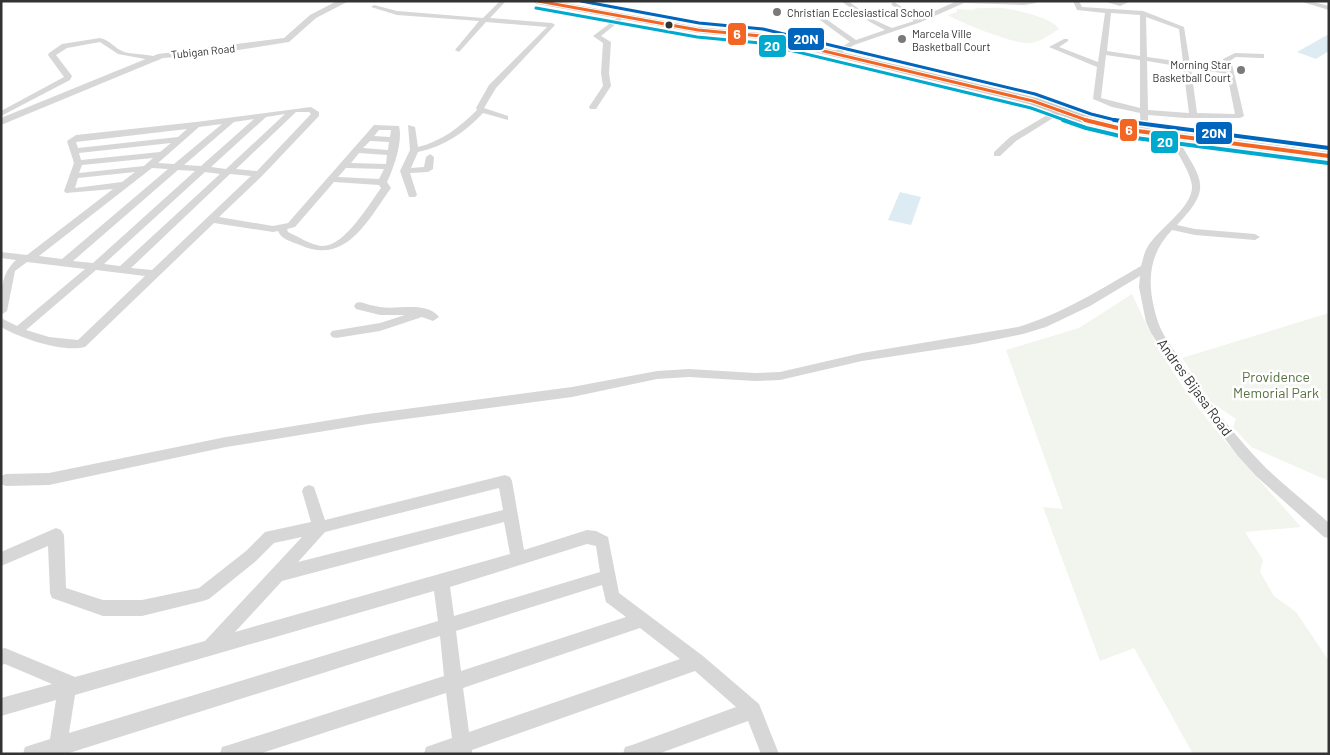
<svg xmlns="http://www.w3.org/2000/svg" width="1330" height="755" viewBox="0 0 1330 755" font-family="Barlow,sans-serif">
	<rect width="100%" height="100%" fill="#fff"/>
	<path fill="#f1f5ed" d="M978,8C986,9 993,7 1001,8C1014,9 1054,18 1059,29C1051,34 1040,42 1031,43C1016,45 961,23 948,15L957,12V9L972,10Z
		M1132,294C1146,325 1161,355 1181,384C1216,435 1260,480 1301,527L1245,532L1263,560L1260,572L1274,596L1296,612L1329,661V754H1193L1134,648L1100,661L1043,507L1063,509L1006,350L1079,328Z
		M1329,313V481L1251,447L1233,427L1236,419L1211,402L1182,358Z"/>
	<path fill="#ddebf3" d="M1329,34V51L1316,59L1297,52Z
		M900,192L921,197L911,225L888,220Z"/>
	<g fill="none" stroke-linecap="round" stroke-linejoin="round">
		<path fill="#d7d7d7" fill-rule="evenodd" d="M500,1H506L490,18L552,23L555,25L496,88L484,108L508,116V120L483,113C464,133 445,146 418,152L411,168L424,167L426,157L430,154L434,157L433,169L428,172L410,173L417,195L415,197H409L400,171L410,150L408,125L415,127L418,147C442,141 460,127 477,110L476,108L489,85L547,27L486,22L459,52L455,50L479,21L397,15L371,7L374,5L397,11L483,18Z
			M841,1H848L874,20L892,28L914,21L892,5L891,4L894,2L919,18L957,1H1036V3L1024,5L964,3L921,22L854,45L836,56H833V52L850,42L809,12V10H813L856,40L885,30L870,22Z
			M1073,1H1079L1082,7L1143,11L1184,27L1190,64L1226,69L1223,59L1235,53L1264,54V58H1261L1236,57L1231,60L1244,116L1240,118H1185L1148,115V133L1141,135L1140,113L1112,107L1093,99L1097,67L1049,47L1064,39H1068V41L1059,47L1098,62L1105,13L1077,10ZM1111,13L1140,15V56L1107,51ZM1146,17L1179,29L1183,62L1147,57ZM1106,55L1140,60V108L1101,98ZM1147,61L1183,67L1189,113L1148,110ZM1191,68L1227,74L1235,114L1197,113Z
			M1103,1H1131L1120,6Z
			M1299,1H1310L1329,6V10Z
			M621,15L626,16L601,36L611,42L609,73L611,86L596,109H590L589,107L603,86L601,73L603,43L593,36Z
			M100,38C110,40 114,48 124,52C135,55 150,53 160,59L156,61L118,54L100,42L67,48L56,55L72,76L70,80L1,116V111L64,77L48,55L49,53L62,44Z
			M311,107L319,112V116L262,176L219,217L273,226L288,223L374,125L399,126C403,141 394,168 387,182L391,188C368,220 346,266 300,245C292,242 281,239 278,231L273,232L214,223L85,347C63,353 20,338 1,327V318L17,326L85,269L27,262L15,271L7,311L1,315C1,292 0,275 16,260L1,258V252L27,255L113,189L66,193L64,191L74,163L67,141L76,135L196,122ZM296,112H309L311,114L257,171L236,169ZM285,114L226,169L211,167L266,117ZM254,119L201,166L184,165L234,122ZM222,124L174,164L158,163L199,127ZM187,129L178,137L78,148L76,142ZM379,130H391L390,137L374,136ZM370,141L389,142L388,150L363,148ZM171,143L160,152L81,160L79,153ZM359,153L387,155L386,164L351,163ZM153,158L144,166L79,173L82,165ZM152,168L168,169L62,259L39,256ZM346,168L384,169L379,179L338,177ZM178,170L195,171L93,263L73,261ZM135,172L122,182L75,188L78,178ZM205,172L220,174L120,266L104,264ZM230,174L251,176L152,270L131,268ZM334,182L379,185L381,188C369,204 344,248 321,246C309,244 299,237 288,232L287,229L295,227ZM96,270L145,276L78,340L49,337L26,330Z
			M1059,108L1066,110L1016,141L1000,156H994V152L1010,137Z
			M1173,134L1177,137C1200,179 1215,186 1177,225L1195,229L1255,234L1260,237L1255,240L1195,235L1172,230C1146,257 1147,287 1158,322C1163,337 1175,351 1183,364C1207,399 1236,438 1266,468C1286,487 1308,504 1329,523V538L1324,537L1256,476L1237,455L1185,385L1151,333L1146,322L1139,287L1140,276L1090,306L1046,327L1023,334L974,344L862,361L780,380L755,381L689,377L657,379L572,397L368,424L226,447L49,485L6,486L1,484V476L6,474L49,473L226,437L368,414L572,387L657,371L689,369L755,373L780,372L862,353L1018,327C1062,314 1101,289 1141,266C1143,260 1144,253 1147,248C1157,229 1193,208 1192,186C1191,172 1175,150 1169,137Z
			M360,302C367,304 373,306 380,307C398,310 426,301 439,317L433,321L422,317L380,331L336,338L332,337L330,334L332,331L380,323L405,315H380L356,309L354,306L356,303Z
			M505,475L510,477L512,481L524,550L587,530L596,531L608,537L619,593L703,656L759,704L779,754H761L748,721L658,754H623L625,747L632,745L736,707L695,671L472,750V754H424L426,747L452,738L446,693L259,754H220L222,747L229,745L444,676L440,636L66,754H23L25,747L50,739L56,700L1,716V698L52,684L5,664L1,665V649L5,648L75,677L205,641L302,537L274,543L256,561L209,599L203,601L142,616H103L52,598L50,593L48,546L1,566V552L56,528L61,530L64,535L66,588L103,600H142L199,588L246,551L265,532L311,522L302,491L304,487L309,485L314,487L325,520ZM499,488L503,510L298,562L325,532ZM504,522L510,554L235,632L282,581ZM587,544L596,546L600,572L454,616L450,587ZM602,585L606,602L626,617L461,671L456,631ZM434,591L438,621L69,733L75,695ZM640,628L680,659L469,732L463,688Z"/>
		<path fill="#d7d7d7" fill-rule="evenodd" d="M337,1H349L316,18L289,42L206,55L163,58L1,125V118L158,54L284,38L310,15Z"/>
		<path fill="#cacaca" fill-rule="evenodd" d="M532,1H554L698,27L761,33L1037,98L1093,118L1122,125L1329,152V160L1122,133L1085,124L1029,104L761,39L698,33L537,4Z"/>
		<g stroke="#fff" stroke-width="5">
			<path id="bus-1-far1" d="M538,1L698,30L761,36L1033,101L1089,121"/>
		</g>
		<g stroke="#fff" stroke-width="7">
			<path id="bus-1" d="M1085,120L1122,129L1329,156"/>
		</g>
		<g stroke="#fff" stroke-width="5">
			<path id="bus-2-far1" d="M536,8L697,37L760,43L1031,108L1067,121"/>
		</g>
		<g stroke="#fff" stroke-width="7">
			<path id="bus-2" d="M1063,120L1086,128L1120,136L1328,163"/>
		</g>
		<g stroke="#fff" stroke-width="5">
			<path id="bus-3-far1" d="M581,1L699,23L763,29L1035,94L1091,114L1119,121"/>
		</g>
		<g stroke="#fff" stroke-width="7">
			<path id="bus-3" d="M1114,120L1329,148"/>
		</g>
		<use href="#bus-1-far1" stroke="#f26522" stroke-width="3"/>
		<use href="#bus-1" stroke="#f26522" stroke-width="4"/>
		<use href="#bus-2-far1" stroke="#00a9ce" stroke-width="3"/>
		<use href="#bus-2" stroke="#00a9ce" stroke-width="4"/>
		<use href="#bus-3-far1" stroke="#0065bd" stroke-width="3"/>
		<use href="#bus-3" stroke="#0065bd" stroke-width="4"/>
	</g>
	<g fill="#7a7a7a" stroke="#fff" stroke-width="2">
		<circle cx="777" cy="12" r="5"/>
		<circle cx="902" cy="39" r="5"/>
		<circle cx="1241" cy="70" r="5"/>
	</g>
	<circle fill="#333" stroke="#fff" stroke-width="2" cx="669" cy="25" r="4.5"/>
	<g text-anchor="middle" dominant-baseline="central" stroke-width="5" stroke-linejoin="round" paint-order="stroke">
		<g font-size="11" fill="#333" stroke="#fff" text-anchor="start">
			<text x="787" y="12">Christian Ecclesiastical School</text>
			<text x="912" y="33">Marcela Ville<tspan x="912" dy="13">Basketball Court</tspan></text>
			<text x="1231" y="64" text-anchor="end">Morning Star<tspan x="1231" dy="13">Basketball Court</tspan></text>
		</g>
		<g font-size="11" fill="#333" stroke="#fff">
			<text transform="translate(203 51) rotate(-6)">Tubigan Road</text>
		</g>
		<g font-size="14" fill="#56703f" stroke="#fff">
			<text x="1276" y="376">Providence<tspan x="1276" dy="16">Memorial Park</tspan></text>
		</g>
		<g font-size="14" fill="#333" stroke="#fff">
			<text transform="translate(1195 387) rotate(54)">Andres Bijasa Road</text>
		</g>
	</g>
	<g stroke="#fff" stroke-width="2">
		<rect x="727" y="22" width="20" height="24" rx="5" fill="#f26522"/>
		<rect x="787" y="27" width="38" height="24" rx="5" fill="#0065bd"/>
		<rect x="758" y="34" width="29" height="24" rx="5" fill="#00a9ce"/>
		<rect x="1119" y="118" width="19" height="24" rx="5" fill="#f26522"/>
		<rect x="1195" y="121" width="38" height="24" rx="5" fill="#0065bd"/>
		<rect x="1150" y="130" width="29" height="24" rx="5" fill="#00a9ce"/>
	</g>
	<g font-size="14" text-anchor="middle" font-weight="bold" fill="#fff">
		<text x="737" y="39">6</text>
		<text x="806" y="44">20N</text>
		<text x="772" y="51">20</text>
		<text x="1129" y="135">6</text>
		<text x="1214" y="138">20N</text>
		<text x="1165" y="147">20</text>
	</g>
	<rect width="1330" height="755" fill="none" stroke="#333333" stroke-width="5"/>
</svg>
